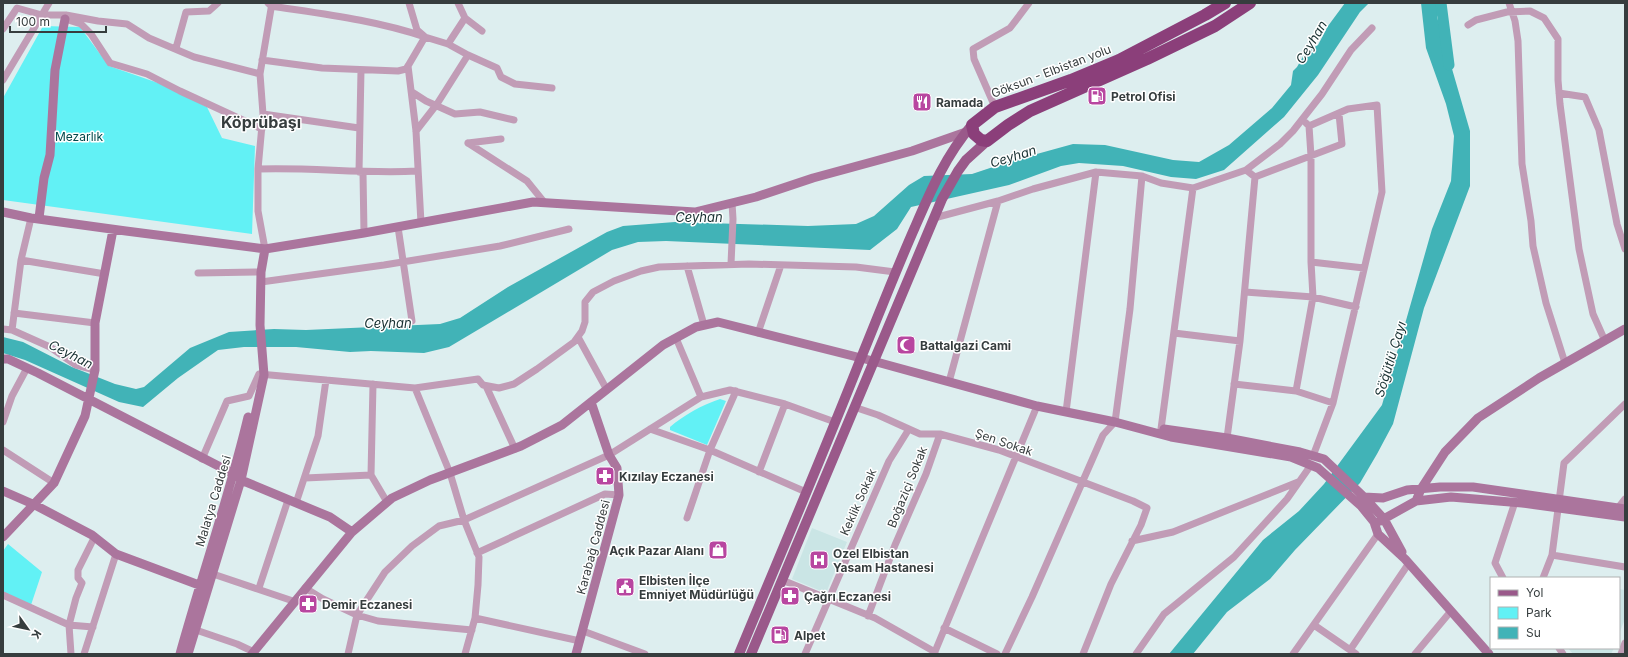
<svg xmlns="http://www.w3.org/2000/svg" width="1628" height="657" viewBox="0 0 1628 657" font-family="Inter,sans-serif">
	<rect width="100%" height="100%" fill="#ddeeef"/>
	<path fill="#cae5e5" d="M812,528L847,542L826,593L792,579Z
		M1619,589L1625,590V619L1619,634Z
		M1568,648H1614L1611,654H1573Z"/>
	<path fill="#62f1f5" d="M43,26L80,27L109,66L164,85L207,107L222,138L255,146L252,234L3,200V98Z
		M720,399L726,401L707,445L670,430V427C684,415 702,405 720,399Z
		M8,544L42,572L31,605L3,592V551Z"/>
	<path fill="#41b3b7" d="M1345,3H1369L1360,12L1318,75L1284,117L1224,170L1196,179L1171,177L1123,166L1079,163L1061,166L1009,185L911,207L897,229L870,250L666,241L638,242L612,250L449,347L424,353L371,351L350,352L296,347H244L218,350L178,378L143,407L119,402L25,360L3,353V337L23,342L72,367L115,384L136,389L144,387L190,348L229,332L274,329L306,330L440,324L460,318L508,287L607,232L623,226L675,222L808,226L856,224L874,216L909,185L924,176L972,174L1011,161L1073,144L1105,145L1173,160L1199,162L1229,145L1272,108L1291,85L1293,71L1297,67L1305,53L1318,45L1328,26Z
		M1421,3H1438L1437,17L1470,131V186L1424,308L1393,424L1377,454L1360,483L1295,550L1270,579L1227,612L1193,654H1169L1263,540L1299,511L1324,484L1382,405L1432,229L1451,181L1454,136L1446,104L1426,48Z"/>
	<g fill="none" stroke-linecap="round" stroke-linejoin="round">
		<path stroke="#41b3b7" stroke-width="11" d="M1441,3L1449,65"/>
		<path stroke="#c19cb6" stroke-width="7" d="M409,3L417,30L425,37L448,44L468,55L497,68L501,77L515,84L552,88
			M458,3L465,18L482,31
			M1509,3L1515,21L1518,41L1522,164L1531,221L1533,246L1546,303L1565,363
			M66,15L65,19L81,24L91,34L110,63L147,74L180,91L262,129
			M1468,25L1476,20L1507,12L1530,11L1544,18L1558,39V80L1560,104L1579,249L1593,314L1605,341
			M3,29L17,8L42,15H66L98,21L127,24L149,38L194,57L260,74
			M448,44L465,18
			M176,48L186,12L209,11L218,3
			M262,60L322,68L398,71L406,69L408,66L425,37C375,20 323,14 271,6L268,3
			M408,66L416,131L421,223
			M3,80L49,3
			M412,92L426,101L455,114L480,112L514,120
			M1559,93L1585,97L1599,130L1617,224L1625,249
			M995,107L974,59L973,49L1010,28L1029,3
			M263,114L359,128
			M1309,126L1348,109L1377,105L1382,192L1333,403L1313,456
			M416,131L437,104L468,55
			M468,143L527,181L544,202
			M468,143L501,139
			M258,169C311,167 364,174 417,171
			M1246,170L1255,177L1342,144L1339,114
			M359,172L361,70
			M363,173L364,233
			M934,218L998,201L1033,189L1096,172L1142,176L1161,183L1193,188L1246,170L1280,144L1293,131L1322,94L1351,50L1372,28
			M398,227L412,321
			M265,249L258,211V169L263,114L260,74L272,3
			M21,260L105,274
			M1311,262L1364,268
			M731,264L733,219L732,203
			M687,266L704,325
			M198,273L261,272
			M261,282L384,265L500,246L569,229
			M1245,292L1313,297L1356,307
			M14,313L95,323
			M3,329L12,330L50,347L76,365L95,370
			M12,330L21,260L31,218
			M758,333L781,265
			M1174,333L1240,341
			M578,337L607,390
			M676,338L701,397
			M949,382L998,201
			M373,384L371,475L387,502
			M1234,384L1296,391L1333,403
			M486,386L515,449
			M415,388L478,379L483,385L499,388L514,384L537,369L574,342L582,331L585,322V302L593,292L614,281L641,271L659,267L749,264L856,267L895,272
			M1296,391L1313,297L1311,262V156L1309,126L1306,123
			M854,407L878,415L920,434H940L999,450L1133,501L1147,508L1141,525L1111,584L1083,654
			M1066,412L1096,172
			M3,422L12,396L27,368
			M650,429L710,450L806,492
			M1161,429L1193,188
			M1227,438L1240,341L1255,177
			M3,450L54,483
			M202,459L227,401L249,396L259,374L415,388L450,473L464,520L479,557L478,585L475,618L465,654
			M759,472L785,404
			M305,478L371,475
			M296,503L318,436L326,380
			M1618,508L1625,499
			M687,518L710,450L736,391
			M1132,541L1173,532L1298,482
			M477,553L605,494L619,495
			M1552,555L1625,567
			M213,574L296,602
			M1503,578L1495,563L1515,502
			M1543,578L1552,555L1564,463L1625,404
			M782,580L875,618L935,652
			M259,588L288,500
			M305,588L323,599L357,615L378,621L472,630
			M3,595L69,625L93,627
			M868,616L895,545L926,474L940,434
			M475,618L580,641
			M1314,625L1356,654
			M944,628L997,654
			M196,630L237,644L254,652
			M583,631L645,654
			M1559,648L1563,654
			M1350,650L1409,563
			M71,654L69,625L76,598L82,583L78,578V570L94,538
			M84,654L116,554
			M348,654L357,615L385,572L412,546L439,526L464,520L609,455L701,397L730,390L785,404L835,422
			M805,654L889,461L909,429
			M934,654L1037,406
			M1005,654L1032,597L1103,435L1115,422L1130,309L1142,176
			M1136,654L1164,614L1234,557L1287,499L1311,465
			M1293,654L1378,534
			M1415,654L1451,611
			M1621,654L1625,643"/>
		<path stroke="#ab759d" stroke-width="9" d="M3,212L31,218L126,231L265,249L364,233L533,202L695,212L756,197L813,178L912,151L966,132
			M39,218L44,178L50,155L55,70L65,19
			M3,359H8L38,373L234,474L241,480L330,517L352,532
			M1164,429L1227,438L1300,452L1324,459L1364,497L1384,519L1402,552
			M3,491L35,505L92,535L116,554L199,585
			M1364,497L1383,498L1407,490L1440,487H1473L1625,509
			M1416,501L1421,489L1445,452L1478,418L1539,378L1625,329
			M1380,521L1416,501L1451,497L1522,503L1625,517
			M3,537L54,483L85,416L95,370V323L113,230
			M180,654C202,575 229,497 248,417
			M188,654L241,480L264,375L260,325L261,272L265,249
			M252,654L352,532L392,498L430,480L521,446L562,425L663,345L696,327L718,322L873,361L1037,406L1115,422L1171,437L1291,457L1318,468L1361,506L1374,522L1378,534L1405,559L1489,654
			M576,654L619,495L617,468L609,455L591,402"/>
		<path stroke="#9a598a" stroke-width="10" d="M739,654C780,555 822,457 861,358C879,314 896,270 915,227C931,190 946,155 972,125
			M751,654L942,199L958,171L966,160L987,141"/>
		<path stroke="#8b3f7a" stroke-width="12" d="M1225,3L1205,15L1119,60L1071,80L995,107L972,125L974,134L981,140L987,141L1008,125L1030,111L1147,59L1215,26L1250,3"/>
	</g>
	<defs>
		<g id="fuel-square" transform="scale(1)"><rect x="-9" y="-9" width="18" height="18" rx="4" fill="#b846a0" stroke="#fff"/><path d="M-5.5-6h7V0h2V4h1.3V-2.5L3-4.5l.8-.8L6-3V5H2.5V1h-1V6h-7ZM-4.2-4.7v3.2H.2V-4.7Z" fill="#fff"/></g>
		<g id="restaurant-square" transform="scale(1)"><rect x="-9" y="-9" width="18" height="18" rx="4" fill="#b846a0" stroke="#fff"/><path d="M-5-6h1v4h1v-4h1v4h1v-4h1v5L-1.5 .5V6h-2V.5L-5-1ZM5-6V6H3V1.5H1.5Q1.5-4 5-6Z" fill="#fff"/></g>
		<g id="mosque-square" transform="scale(1)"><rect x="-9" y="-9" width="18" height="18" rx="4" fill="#b846a0" stroke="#fff"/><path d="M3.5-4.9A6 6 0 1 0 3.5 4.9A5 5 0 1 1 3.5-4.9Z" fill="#fff"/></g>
		<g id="pharmacy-square" transform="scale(1)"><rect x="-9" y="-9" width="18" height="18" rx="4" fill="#b846a0" stroke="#fff"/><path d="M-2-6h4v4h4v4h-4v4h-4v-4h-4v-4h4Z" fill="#fff"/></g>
		<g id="shop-square" transform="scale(1)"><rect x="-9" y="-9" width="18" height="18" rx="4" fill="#b846a0" stroke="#fff"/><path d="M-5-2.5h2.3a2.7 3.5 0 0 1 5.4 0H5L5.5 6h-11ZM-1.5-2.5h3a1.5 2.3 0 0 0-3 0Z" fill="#fff"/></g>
		<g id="hospital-square" transform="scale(1)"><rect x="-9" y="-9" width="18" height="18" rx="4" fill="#b846a0" stroke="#fff"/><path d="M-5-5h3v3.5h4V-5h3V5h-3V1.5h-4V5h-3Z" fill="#fff"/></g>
		<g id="civic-square" transform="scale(1)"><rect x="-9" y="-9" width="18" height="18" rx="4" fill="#b846a0" stroke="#fff"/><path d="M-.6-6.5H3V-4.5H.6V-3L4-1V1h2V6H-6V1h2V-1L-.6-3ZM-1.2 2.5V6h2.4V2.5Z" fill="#fff"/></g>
	</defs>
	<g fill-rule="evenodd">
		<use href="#fuel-square" x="1097" y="96"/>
		<use href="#restaurant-square" x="922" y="102"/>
		<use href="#mosque-square" x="906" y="345"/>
		<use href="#pharmacy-square" x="605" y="476"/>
		<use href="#shop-square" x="718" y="550"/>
		<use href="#hospital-square" x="819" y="560"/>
		<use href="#civic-square" x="625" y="587"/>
		<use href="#pharmacy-square" x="790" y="596"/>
		<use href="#pharmacy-square" x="308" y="604"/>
		<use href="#fuel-square" x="780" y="635"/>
	</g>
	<g text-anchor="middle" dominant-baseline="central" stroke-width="3" stroke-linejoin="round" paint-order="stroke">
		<g font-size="12" fill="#363d3e" stroke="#fff">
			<text transform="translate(1051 71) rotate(-21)">Göksun - Elbistan yolu</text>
			<text transform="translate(1004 442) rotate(19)">Şen Sokak</text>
			<text transform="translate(907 487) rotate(-68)">Boğaziçi Sokak</text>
			<text transform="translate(213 501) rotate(-73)">Malatya Caddesi</text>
			<text transform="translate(858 502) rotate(-66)">Keklik Sokak</text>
			<text transform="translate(593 547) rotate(-75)">Karabağ Caddesi</text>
		</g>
		<g font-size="12" font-weight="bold" fill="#363d3e" stroke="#fff" text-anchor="start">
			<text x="1111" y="96">Petrol Ofisi</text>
			<text x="936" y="102">Ramada</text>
			<text x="920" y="345">Battalgazi Cami</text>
			<text x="619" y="476">Kızılay Eczanesi</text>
			<text x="704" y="550" text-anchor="end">Açık Pazar Alanı</text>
			<text x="833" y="553">Ozel Elbistan<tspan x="833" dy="14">Yasam Hastanesi</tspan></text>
			<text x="639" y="580">Elbisten İlçe<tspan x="639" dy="14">Emniyet Müdürlüğü</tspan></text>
			<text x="804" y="596">Çağrı Eczanesi</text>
			<text x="322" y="604">Demir Eczanesi</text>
			<text x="794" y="635">Alpet</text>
		</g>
		<g font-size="12" fill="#024a4c" stroke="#fff">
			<text x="79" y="136">Mezarlık</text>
		</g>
		<g font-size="13" font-style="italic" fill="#162f30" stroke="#fff">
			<text transform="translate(1311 42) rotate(-59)">Ceyhan</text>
			<text transform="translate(1013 156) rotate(-17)">Ceyhan</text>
			<text x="699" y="217">Ceyhan</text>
			<text x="388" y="323">Ceyhan</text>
			<text transform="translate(71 354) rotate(27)">Ceyhan</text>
			<text transform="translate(1390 359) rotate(-73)">Söğütlü Çayı</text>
		</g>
		<g font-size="16" font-weight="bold" fill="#363d3e" stroke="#fff">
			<text x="261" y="122">Köprübaşı</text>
		</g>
	</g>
	<rect width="1628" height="657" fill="none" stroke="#363d3e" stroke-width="8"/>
	<rect x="1490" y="577" width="130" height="72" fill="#ffffff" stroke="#afb1b2"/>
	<rect x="1498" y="590" width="20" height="6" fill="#9a598a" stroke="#afb1b2"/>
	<text x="1526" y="597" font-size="12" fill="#363d3e">Yol</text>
	<rect x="1498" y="607" width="20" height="12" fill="#62f1f5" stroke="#afb1b2"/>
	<text x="1526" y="617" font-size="12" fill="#363d3e">Park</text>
	<rect x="1498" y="627" width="20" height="12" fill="#41b3b7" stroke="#afb1b2"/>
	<text x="1526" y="637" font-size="12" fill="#363d3e">Su</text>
	<g transform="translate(28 629) rotate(123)" stroke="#ffffff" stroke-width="3" paint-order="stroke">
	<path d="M0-3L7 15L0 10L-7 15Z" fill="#363d3e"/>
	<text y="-6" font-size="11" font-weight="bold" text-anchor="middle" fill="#363d3e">K</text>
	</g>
	<path d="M10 26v6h96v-6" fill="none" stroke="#363d3e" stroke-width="2"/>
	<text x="16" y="26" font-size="12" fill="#363d3e" stroke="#ffffff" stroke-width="3" paint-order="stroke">100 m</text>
</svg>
